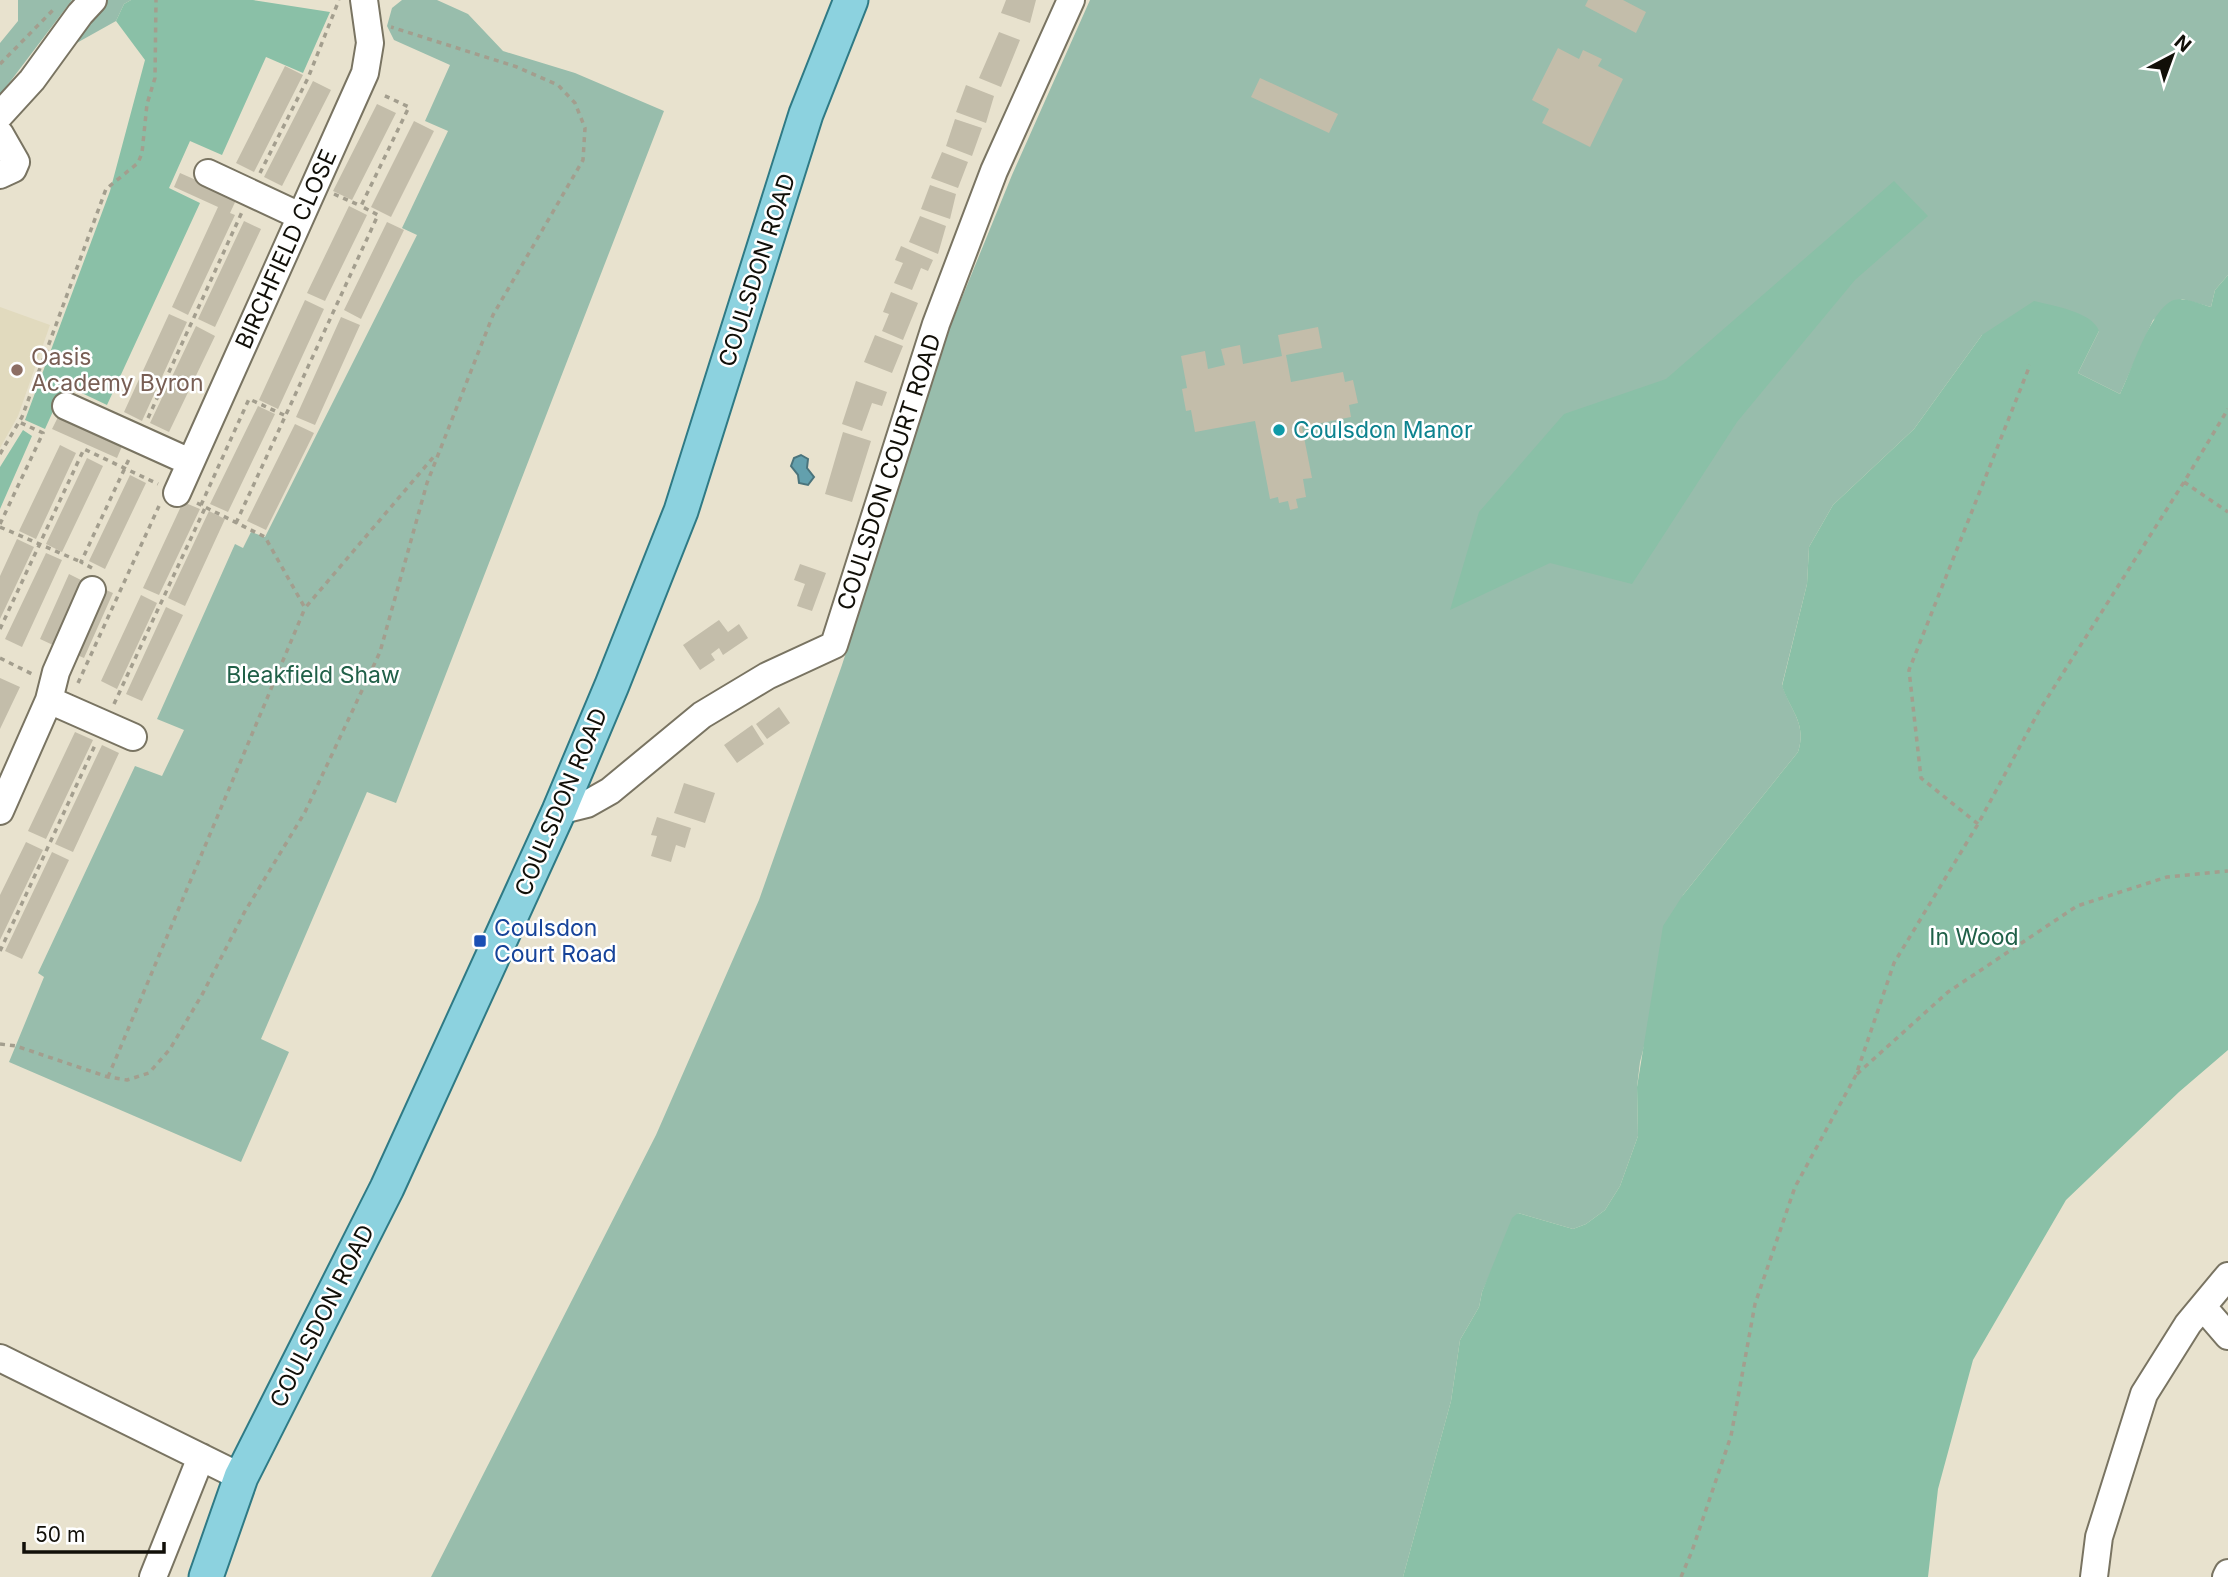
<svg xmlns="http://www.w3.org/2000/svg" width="2228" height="1577" viewBox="0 0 2228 1577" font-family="Inter,sans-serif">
	<rect width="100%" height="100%" fill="#e8e2ce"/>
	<path fill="#e1dabe" d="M0,307L50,325L18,416L0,448Z"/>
	<path fill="#98bdac" d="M18,0H72L0,95V43L18,21Z
		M106,0H131L124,4L116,21L57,54Z
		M402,0H437L468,14L503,51L575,73L664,111L396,803L367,792L261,1039L289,1052L241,1162L9,1062L44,977L38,973L135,766L162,776L184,730L157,719L235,544L243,548L251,532L265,537L417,235L402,228L448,131L425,121L450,65L394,40L387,26L392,8Z
		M1090,0H2228V275L2215,290L2211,307L2182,299L2153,320L2120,394L2078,373L2099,331L1982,335L1914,429L1833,505L1809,547L1807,584L1782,685C1791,712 1807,723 1798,752L1683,895L1640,1062L1637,1087L1638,1136L1620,1186L1605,1210L1586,1224L1573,1229L1518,1213L1482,1292L1479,1307L1460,1340L1451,1401L1403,1577H431L656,1135L759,900L842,665L950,327L1012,175Z"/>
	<path fill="#8ac0a7" d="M131,0H253L330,12L303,73L266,57L222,155L190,141L169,188L200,203L107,405L69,387L63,399L59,398L45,429L25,420L110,191L145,60L116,21L124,4Z
		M1894,181L1928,216L1855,280L1737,422L1632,584L1550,563L1450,610L1479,512L1564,414L1666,379Z
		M2228,275V1050L2179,1092L2066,1200L1973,1360L1938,1489L1928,1577H1403L1451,1401L1460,1340L1479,1307L1482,1292L1512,1218L1518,1213L1573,1229L1586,1224L1605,1210L1620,1186L1638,1136L1637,1087L1663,926L1683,895L1798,752C1807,723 1791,712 1782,686L1807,584L1809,547L1833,505L1914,429L1982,335L2034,301C2051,305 2093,312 2099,331L2078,373L2120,394C2131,373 2151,307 2174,300C2185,297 2200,304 2211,307L2215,290Z
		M23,430L32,436L0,509V467Z"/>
	<path fill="#63a0ad" stroke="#4a747c" stroke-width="2" d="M801,455L808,459L807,468L814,477L808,485L799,483L798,475L791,466L794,458Z"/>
	<path fill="#c3bdaa" d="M1006,0H1036L1030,23L1001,13Z
		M1588,0H1623L1646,12L1636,33L1585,6Z
		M999,32L1020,40L1001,87L979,78Z
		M1558,48L1579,59L1583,50L1602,59L1598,66L1623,79L1590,147L1542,123L1549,109L1532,100Z
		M285,66L303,75L254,172L236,163Z
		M1260,78L1338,114L1329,133L1251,97Z
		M313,81L331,90L282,186L264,177Z
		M966,85L994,96L986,123L956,112Z
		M377,104L396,113L352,200L333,191Z
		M955,119L982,128L972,156L946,146Z
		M414,121L434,131L391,217L371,207Z
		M942,152L968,162L958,188L931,178Z
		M180,173L237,198L230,213L235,215L188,315L172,307L218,207L174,187Z
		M930,185L956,194L950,219L921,209Z
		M349,206L367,215L325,301L307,293Z
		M920,216L946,226L938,254L909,242Z
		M244,221L261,229L215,327L198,319Z
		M387,222L404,230L361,319L344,310Z
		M901,246L933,260L928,271L921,268L912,290L894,283L903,263L895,260Z
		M891,292L918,303L903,340L882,331L889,314L883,312Z
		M305,300L324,309L278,409L259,400Z
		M169,314L187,322L142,421L124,412Z
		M341,317L360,325L315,425L296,417Z
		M196,326L215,336L169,432L150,423Z
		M1318,327L1322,348L1286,355L1291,382L1343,372L1345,382L1353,380L1358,403L1349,405L1351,417L1302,427L1312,478L1303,479L1306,497L1296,499L1298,508L1290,510L1288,501L1279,503L1278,497L1270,499L1255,421L1195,432L1191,410L1186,411L1182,389L1187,388L1181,356L1205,351L1208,369L1225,365L1221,349L1240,345L1243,364L1282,356L1278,335Z
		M875,335L903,346L892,373L864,362Z
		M856,381L887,392L882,406L872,403L862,431L842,424Z
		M258,406L275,414L228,512L210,504Z
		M59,415L123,444L117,458L52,429Z
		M295,424L314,433L266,530L247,521Z
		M843,432L871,441L852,502L825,494Z
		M60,445L76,453L36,539L19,531Z
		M87,458L103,466L62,552L46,544Z
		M130,475L146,483L105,569L89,561Z
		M183,502L200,509L159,595L143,588Z
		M209,511L225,519L185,606L168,598Z
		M17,539L34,547L0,619V576Z
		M46,553L62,560L22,647L5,639Z
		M800,564L826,573L812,611L797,606L805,584L794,580Z
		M69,574L83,581L53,645L40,639Z
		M99,587L113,593L84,658L70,652Z
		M141,595L157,603L117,689L101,681Z
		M166,607L183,615L142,701L126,694Z
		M719,620L728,632L739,624L748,638L723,655L719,648L711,654L715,660L700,670L683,645Z
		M0,678L20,687L0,729Z
		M779,707L790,723L767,739L756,724Z
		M752,725L764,744L737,763L724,745Z
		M75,732L93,740L46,839L28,831Z
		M102,745L119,753L73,852L55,844Z
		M684,783L715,793L705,823L674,813Z
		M657,817L691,828L685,848L676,845L671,862L651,856L657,836L651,835Z
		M26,842L43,850L0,940V895Z
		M52,852L69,860L22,959L5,951Z"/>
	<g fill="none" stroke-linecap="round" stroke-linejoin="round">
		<g stroke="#797462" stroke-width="30">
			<path id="minor" d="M0,115L32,80L80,14L93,0
				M0,134L16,162L13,169L0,175
				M208,173L300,216
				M66,406L190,462
				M177,493L365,73L370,43L364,0
				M92,590L56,672L49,700L133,737
				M0,811L49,700
				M559,811L587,804L610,791L702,715L767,676L834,645L936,324L994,171L1071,0
				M2203,1307L2228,1336
				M0,1358L241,1477
				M153,1577L201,1457
				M2094,1577L2099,1537L2144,1394L2188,1324L2228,1276
				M2226,1577L2228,1573"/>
		</g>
		<g stroke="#2f7a85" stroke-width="37">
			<path id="major" d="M206,1577L241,1477L387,1188L559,811L612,685L681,511L806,114L851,0"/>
		</g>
		<path stroke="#a39e8e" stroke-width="3.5" stroke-dasharray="5 5" stroke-linecap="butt" d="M0,64L55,8
			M260,173L308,78L339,0
			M334,194L361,206
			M148,418L242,212
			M0,454L22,417L106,189L138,163L142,153L147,104L155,78L156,0
			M2184,482L2228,512
			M197,503L265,537L305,608L436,454
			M201,505L249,399L284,415
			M236,523L378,215L361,206L409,107L381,94
			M0,524L43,433L19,422
			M0,527L81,562
			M92,568L81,562L130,457
			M0,629L84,449L158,484
			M0,658L32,674
			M78,683L159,506
			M114,704L205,508
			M1978,824L1921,778L1909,670L2030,365
			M0,951L96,743
			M0,1044L16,1046L108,1077L127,1080L149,1073L170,1049L203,993L244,913L305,812L380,652L427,483L493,315L583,160L585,128L575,103L558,85L517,67L391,27
			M1857,1074L1948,992L2077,906L2167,877L2228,871
			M108,1077L305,608
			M1681,1577L1692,1551L1731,1436L1755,1304L1795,1187L1856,1075L1894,963L1978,824L2039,711L2184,482L2228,409"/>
		<use href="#minor" stroke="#fff" stroke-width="26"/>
		<use href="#major" stroke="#8cd2df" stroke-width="33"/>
	</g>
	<circle fill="#8d6e63" stroke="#fff" stroke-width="2.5" cx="17" cy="370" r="7"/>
	<circle fill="#0f9aa8" stroke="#fff" stroke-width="2.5" cx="1279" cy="430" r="7"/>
	<rect fill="#1a4fb4" stroke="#fff" stroke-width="2.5" x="473" y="934" width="14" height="14" rx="3.5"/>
	<g text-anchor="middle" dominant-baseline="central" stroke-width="5" stroke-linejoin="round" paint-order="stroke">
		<g font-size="23" fill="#110f08" stroke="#fff">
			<text transform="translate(286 249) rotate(-66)">BIRCHFIELD CLOSE</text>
			<text transform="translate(757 270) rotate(-72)">COULSDON ROAD</text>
			<text transform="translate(889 472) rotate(-72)">COULSDON COURT ROAD</text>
			<text transform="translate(561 802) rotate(-67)">COULSDON ROAD</text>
			<text transform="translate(322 1316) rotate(-63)">COULSDON ROAD</text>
		</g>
		<g font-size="23" fill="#785e54" stroke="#fff" text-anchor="start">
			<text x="31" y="357">Oasis<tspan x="31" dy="26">Academy Byron</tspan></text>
		</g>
		<g font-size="23" fill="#0d838f" stroke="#fff" text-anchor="start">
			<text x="1293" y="430">Coulsdon Manor</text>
		</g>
		<g font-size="23" fill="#206048" stroke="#fff">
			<text x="313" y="675">Bleakfield Shaw</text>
			<text x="1974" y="937">In Wood</text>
		</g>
		<g font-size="23" fill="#164399" stroke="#fff" text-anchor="start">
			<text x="494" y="928">Coulsdon<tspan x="494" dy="26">Court Road</tspan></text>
		</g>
	</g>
	<g transform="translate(2172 56) rotate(41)" stroke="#ffffff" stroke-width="5" paint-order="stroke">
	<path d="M0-5L12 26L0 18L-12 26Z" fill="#110f08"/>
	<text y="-10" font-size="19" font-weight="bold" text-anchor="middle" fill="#110f08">N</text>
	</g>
	<path d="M24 1542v10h140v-10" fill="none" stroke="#110f08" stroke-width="3.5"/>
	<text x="35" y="1542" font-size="21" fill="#110f08" stroke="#ffffff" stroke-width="5" paint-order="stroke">50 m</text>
</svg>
